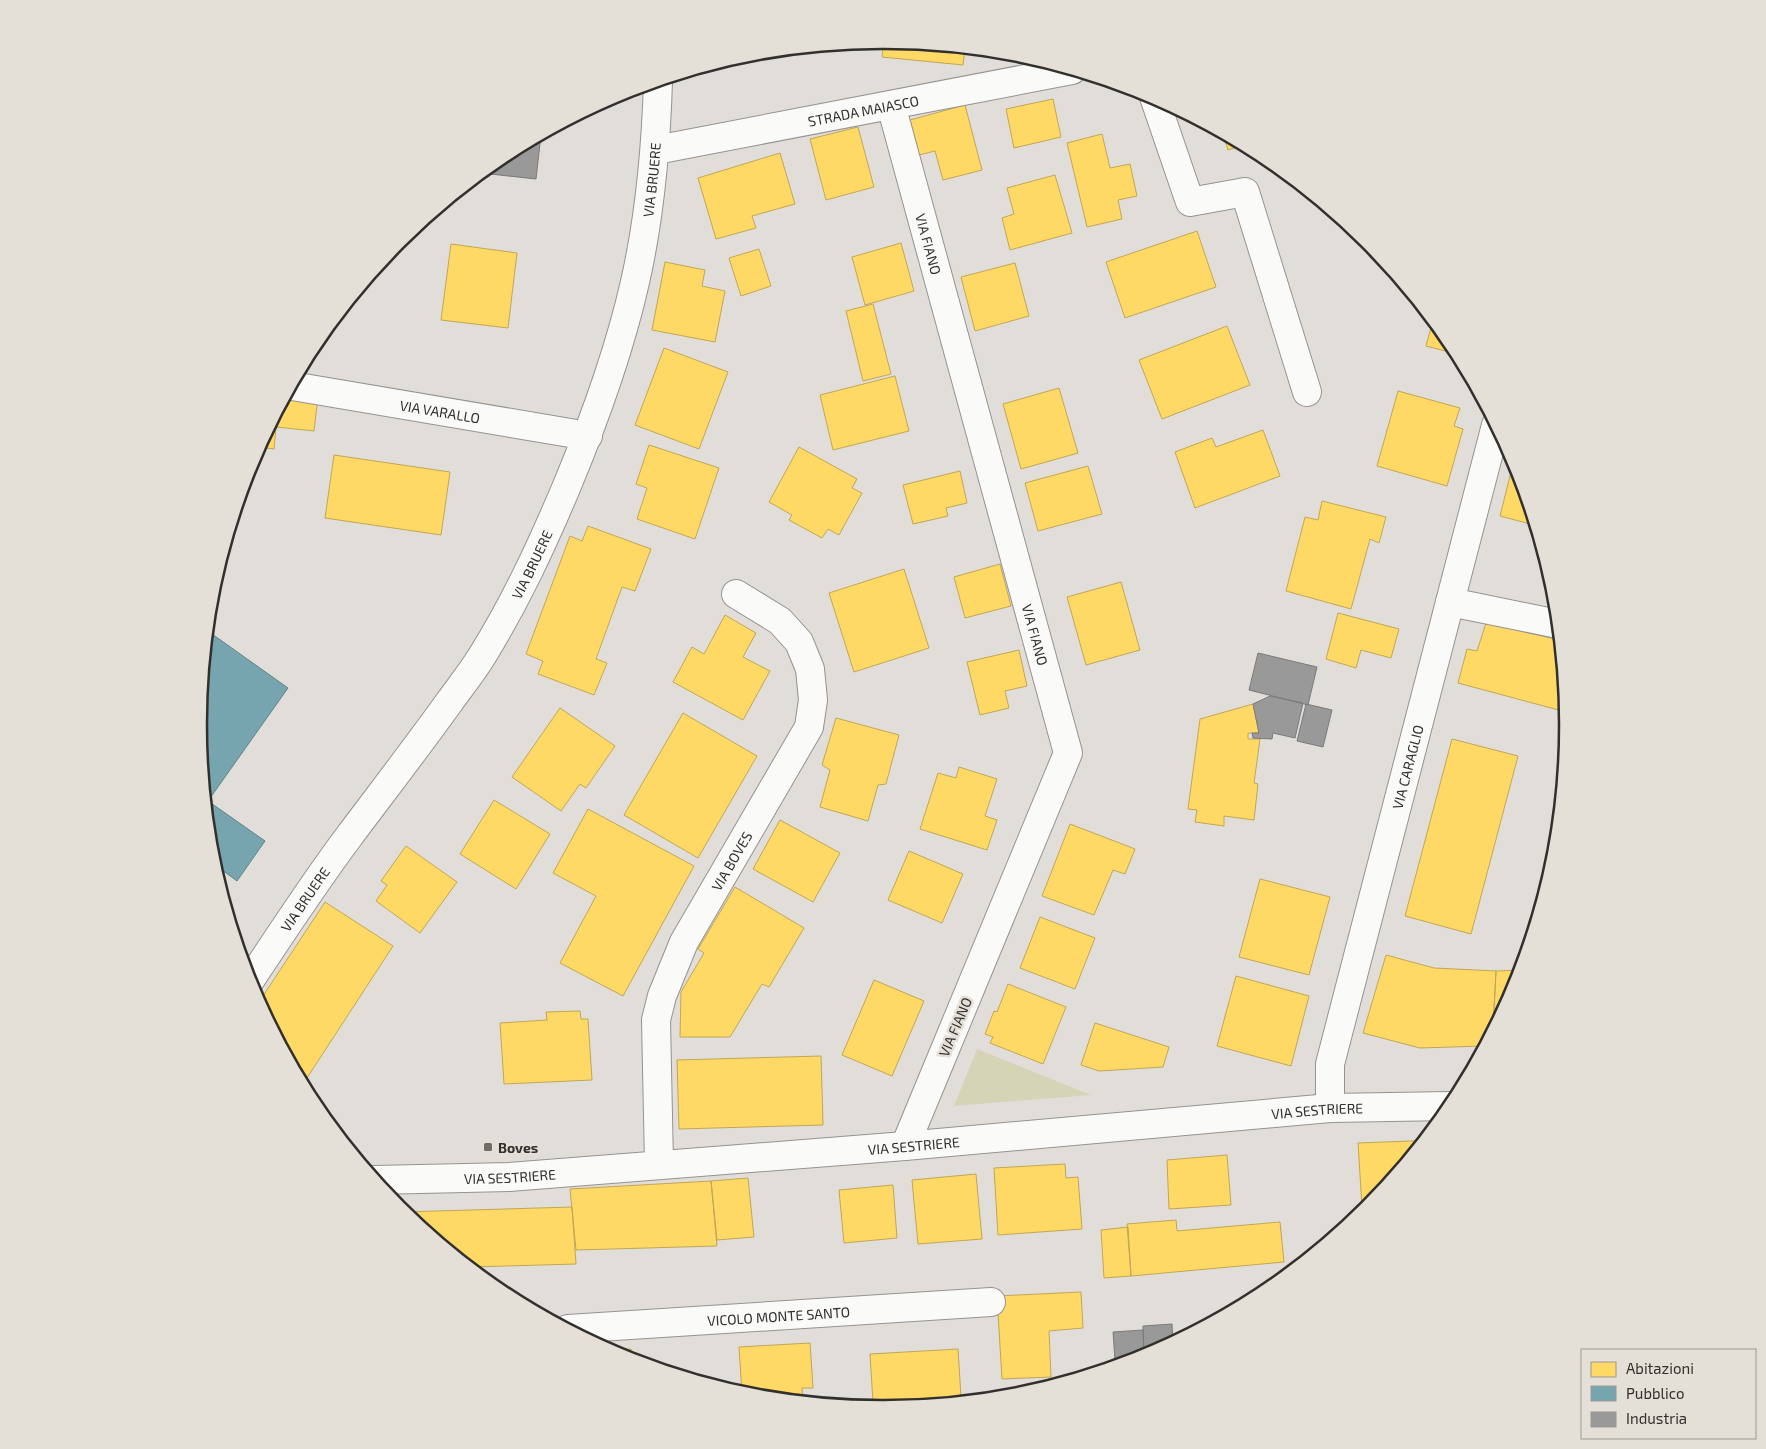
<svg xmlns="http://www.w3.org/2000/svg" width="1766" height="1449" viewBox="0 0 1766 1449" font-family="'Exo 2',sans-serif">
	<rect width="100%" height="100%" fill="#e1deda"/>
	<path fill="#d4d5b7" d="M977,1049L1091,1095L954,1106Z"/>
	<path fill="#ffd966" stroke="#c2a655" d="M884,40L965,48L963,65L882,57Z
		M840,44L839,50L811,47Z
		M1053,99L1061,137L1014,148L1006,109Z
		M965,105L982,170L943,180L935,151L919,155L910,120Z
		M858,127L874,187L826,200L810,139Z
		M1102,134L1110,168L1130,164L1137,196L1118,200L1122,219L1087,227L1067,143Z
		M1223,134L1243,145L1228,150Z
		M780,153L795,204L752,216L756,228L716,239L698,178Z
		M1055,175L1072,233L1010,250L1002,218L1014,214L1007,188Z
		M1197,231L1216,287L1125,318L1106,262Z
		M901,243L914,291L865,305L852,257Z
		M451,244L517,253L508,328L441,320Z
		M759,249L771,286L741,296L729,258Z
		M665,262L705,270L702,286L725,291L715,342L652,330Z
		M1015,263L1029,316L975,331L961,277Z
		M873,304L891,374L863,381L846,311Z
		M1433,320L1452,344L1457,354L1426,346Z
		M1227,326L1250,385L1162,419L1139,360Z
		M664,348L728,372L699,449L635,425Z
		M895,376L909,431L833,450L820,395Z
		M1059,388L1078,453L1021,469L1003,404Z
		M1398,391L1460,408L1454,426L1463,429L1447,486L1377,466Z
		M287,394L318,397L314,431L276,427L274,449L259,447Z
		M1263,430L1280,476L1195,508L1175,452L1212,438L1216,447Z
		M649,445L719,468L695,539L637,519L647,488L636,484Z
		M799,447L857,479L852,488L862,493L839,535L828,529L822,538L789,520L792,515L769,502Z
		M334,455L450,472L441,535L325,518Z
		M1514,460L1516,463L1534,525L1500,516Z
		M1088,466L1102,514L1038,531L1025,483Z
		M960,471L967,503L946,508L948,516L913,524L903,485Z
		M1322,501L1386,517L1379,543L1370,539L1351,609L1286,591L1305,517L1318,520Z
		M588,526L651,549L635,591L622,587L596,659L607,663L594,695L538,674L543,661L526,654L570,536L582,541Z
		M1000,564L1011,606L965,618L954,577Z
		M904,569L929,648L854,672L829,593Z
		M1121,582L1140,650L1086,665L1067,597Z
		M1338,613L1399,629L1391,658L1361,650L1356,668L1326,659Z
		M725,615L756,633L743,657L770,671L743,720L673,682L692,647L704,654Z
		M1486,623L1559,640L1566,712L1458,683L1467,649L1477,651Z
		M1019,650L1027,686L1005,691L1009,708L980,715L967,662Z
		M1253,704L1259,733H1248V739H1260L1254,783L1258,784L1254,820L1224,816V826L1195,822L1197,810L1188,809L1200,719Z
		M560,708L615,746L586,788L580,784L561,811L512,777Z
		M683,713L757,756L698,858L624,815Z
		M836,718L899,735L886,784L878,785L868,821L820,807L830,770L822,765Z
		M1452,739L1518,756L1471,934L1405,916Z
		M959,767L997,779L985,816L997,820L987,850L920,829L938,773L956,778Z
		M494,800L550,834L516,889L460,854Z
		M588,809L694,866L623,996L560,963L596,896L553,873Z
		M780,820L840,853L813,902L753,869Z
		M1070,824L1135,849L1125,874L1113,870L1094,915L1042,896Z
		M406,846L457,882L420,933L376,901L387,885L381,881Z
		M909,851L963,874L942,923L888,900Z
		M1260,879L1330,897L1309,975L1239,957Z
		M735,887L804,928L769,987L762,984L730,1037H680L681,992L704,953L698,949Z
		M325,902L393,946L303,1084L259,1002Z
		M1040,917L1095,938L1075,989L1020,968Z
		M1386,955L1434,968L1496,971L1493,1029L1483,1046L1420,1048L1363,1033Z
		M1520,970L1515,987L1493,1029L1496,971Z
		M1236,976L1309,996L1291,1066L1217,1046Z
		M874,980L924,1001L892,1076L842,1055Z
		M1008,984L1066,1007L1043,1064L990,1043L993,1037L985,1034L994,1011L997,1012Z
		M580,1011L581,1019H588L592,1080L504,1084L500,1023L547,1020L546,1012Z
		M1095,1023L1169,1047L1163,1067L1099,1071L1081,1065Z
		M821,1056L823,1125L679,1129L677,1060Z
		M1411,1141H1422L1368,1207H1362L1358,1143Z
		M1227,1155L1231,1205L1169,1209L1167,1160Z
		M1065,1164L1066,1178L1078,1177L1082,1229L998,1235L994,1168Z
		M976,1174L982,1239L918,1244L912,1180Z
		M748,1178L754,1237L717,1240L711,1181Z
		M711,1181L717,1246L576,1250L570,1189Z
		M893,1185L897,1238L844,1243L839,1190Z
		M572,1207L576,1264L471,1267L404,1212Z
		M1176,1220L1177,1231L1280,1222L1284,1262L1131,1276L1127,1224Z
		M1128,1227L1131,1276L1104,1278L1101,1230Z
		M1081,1292L1083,1328L1049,1331L1051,1377L1002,1379L997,1296Z
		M810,1343L813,1388H802L803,1401L749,1396L742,1393L739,1347Z
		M631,1349L632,1360L621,1357L607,1350Z
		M958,1349L961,1397L873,1402L870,1354Z"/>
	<path fill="#76a5af" stroke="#628288" d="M212,634L288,688L208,801L265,841L237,881L214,864L212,858L199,724L207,642Z"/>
	<path fill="#999" stroke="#7a7a79" d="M541,135L536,179L481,173L503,155Z
		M1258,653L1317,667L1308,705L1249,690Z
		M1270,696L1303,703L1295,738L1273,733L1272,739L1253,738L1252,733H1259L1253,704Z
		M1306,704L1332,710L1323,747L1297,741Z
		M1172,1324L1173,1342L1144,1357L1143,1326Z
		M1143,1330L1144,1357L1138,1359L1115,1360L1113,1332Z"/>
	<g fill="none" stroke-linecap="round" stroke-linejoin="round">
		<g stroke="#959390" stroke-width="30">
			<g id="minor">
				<path d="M1154,97L1190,202L1245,192L1307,392"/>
				<path id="s1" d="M891,105L1068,753L905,1146"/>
				<path id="s2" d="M656,150L1072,70"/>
				<path id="s3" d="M292,386L588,436"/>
				<path d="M1450,602L1558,624"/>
				<path id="s4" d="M249,982C282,932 314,883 350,835C383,791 417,747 450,701C461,686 472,672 482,656C516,601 541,547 566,488C594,421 619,353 635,282C650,216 656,148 658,81"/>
				<path id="s5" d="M1330,1108V1064L1496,425"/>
				<path id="s6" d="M659,1164L656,1020L662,996L684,942L809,727L813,700L810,669L799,642L780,621L736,594"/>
				<path id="s7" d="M375,1180L509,1177L905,1146L1330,1108L1451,1106"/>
				<path id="s8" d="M568,1329L991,1302"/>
			</g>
		</g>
		<use href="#minor" stroke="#fafaf9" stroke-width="28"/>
	</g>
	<rect fill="#6f6d6a" stroke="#e4dfd7" stroke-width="2" x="483" y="1142" width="10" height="10" rx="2.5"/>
	<g text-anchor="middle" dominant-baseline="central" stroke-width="5" stroke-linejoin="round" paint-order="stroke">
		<g font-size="14" fill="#32302d" stroke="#e4dfd7">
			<text stroke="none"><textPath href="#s2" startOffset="211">STRADA MAIASCO</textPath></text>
			<text stroke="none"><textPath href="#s4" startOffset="910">VIA BRUERE</textPath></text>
			<text stroke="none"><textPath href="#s1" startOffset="144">VIA FIANO</textPath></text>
			<text stroke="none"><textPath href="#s3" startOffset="150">VIA VARALLO</textPath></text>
			<text stroke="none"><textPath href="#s4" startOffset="505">VIA BRUERE</textPath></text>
			<text stroke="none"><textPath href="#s1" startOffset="549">VIA FIANO</textPath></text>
			<text stroke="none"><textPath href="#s5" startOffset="351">VIA CARAGLIO</textPath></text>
			<text stroke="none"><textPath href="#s6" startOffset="321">VIA BOVES</textPath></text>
			<text stroke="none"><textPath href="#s4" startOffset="100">VIA BRUERE</textPath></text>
			<text transform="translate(955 1027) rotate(-67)">VIA FIANO</text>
			<text stroke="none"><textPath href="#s7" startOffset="945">VIA SESTRIERE</textPath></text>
			<text stroke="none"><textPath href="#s7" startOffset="540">VIA SESTRIERE</textPath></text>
			<text stroke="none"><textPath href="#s7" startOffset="135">VIA SESTRIERE</textPath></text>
			<text stroke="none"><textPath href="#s8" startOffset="211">VICOLO MONTE SANTO</textPath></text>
		</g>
		<g font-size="14" font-weight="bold" fill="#32302d" stroke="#e4dfd7" text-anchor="start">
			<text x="498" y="1147">Boves</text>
		</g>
	</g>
	<path d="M0 0H1766V1449H0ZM882 49H884A675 675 0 0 1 1559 724V725A675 675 0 0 1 884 1400H882A675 675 0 0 1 207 725V724A675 675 0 0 1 882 49Z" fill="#e4dfd7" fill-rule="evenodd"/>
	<path fill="none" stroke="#32302d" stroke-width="2.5" d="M882 49H884A675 675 0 0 1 1559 724V725A675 675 0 0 1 884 1400H882A675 675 0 0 1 207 725V724A675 675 0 0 1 882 49Z"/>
	<rect x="1581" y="1349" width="175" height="90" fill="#e4dfd7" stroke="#9d9993"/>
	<rect x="1591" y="1362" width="25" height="15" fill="#ffd966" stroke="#9d9993"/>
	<text x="1626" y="1374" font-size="15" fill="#32302d">Abitazioni</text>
	<rect x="1591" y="1386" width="25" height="15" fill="#76a5af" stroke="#9d9993"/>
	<text x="1626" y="1399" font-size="15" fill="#32302d">Pubblico</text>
	<rect x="1591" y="1412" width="25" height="15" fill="#999999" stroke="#9d9993"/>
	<text x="1626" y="1424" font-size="15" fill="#32302d">Industria</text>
</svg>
